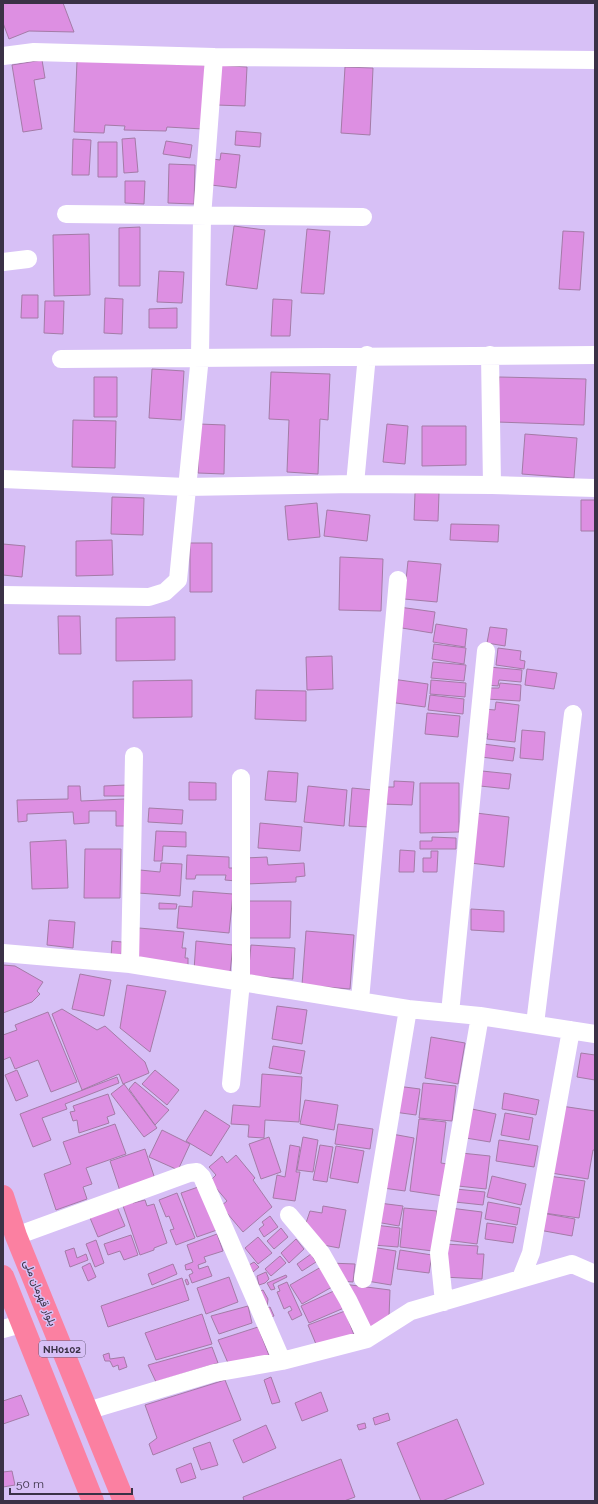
<svg xmlns="http://www.w3.org/2000/svg" width="598" height="1504" viewBox="0 0 598 1504" font-family="Raleway,Vazirmatn,sans-serif">
	<rect width="100%" height="100%" fill="#d7c0f6"/>
	<path fill="#dd8fe2" stroke="#a47ba7" d="M3,3H63L74,32L29,31L9,39L3,23Z
		M42,60L45,78L34,80L42,129L23,132L12,65Z
		M77,61L205,65L203,129L167,127L166,131L124,130L125,126L105,125L104,133L74,132Z
		M218,65L247,67L245,106L216,105Z
		M345,67L373,68L370,135L341,133Z
		M236,131L261,133L260,147L235,145Z
		M135,138L138,172L124,173L122,139Z
		M73,139L91,140L89,175H72Z
		M166,141L192,145L190,158L163,154Z
		M98,142H117V177H98Z
		M221,153L240,155L236,188L211,185L213,159L220,160Z
		M169,164L195,165L194,204L168,203Z
		M125,181H145L144,204L125,203Z
		M234,226L265,230L257,289L226,285Z
		M140,227V286H119V228Z
		M307,229L330,231L324,294L301,293Z
		M563,231L584,232L580,290L559,289Z
		M89,234L90,295L54,296L53,235Z
		M159,271L184,272L182,303L157,302Z
		M22,295H38V318H21Z
		M105,298L123,299L122,334L104,333Z
		M273,299L292,300L290,336H271Z
		M45,301H64L63,334L44,333Z
		M177,308V328H149V309Z
		M152,369L184,371L181,420L149,418Z
		M271,372L330,374L328,420L320,419L318,474L287,472L289,420L269,419Z
		M94,377H117V417H94Z
		M499,377L586,379L584,425L497,422Z
		M73,420L116,421L115,468L72,467Z
		M199,424L225,425L224,474L198,473Z
		M387,424L408,426L405,464L383,462Z
		M422,426H466V465L422,466Z
		M525,434L577,438L574,478L522,474Z
		M415,493H439L438,521L414,520Z
		M112,497L144,498L143,535L111,534Z
		M581,500H595V531H581Z
		M317,503L320,537L288,540L285,506Z
		M327,510L370,515L367,541L324,536Z
		M451,524L499,525L498,542L450,540Z
		M112,540L113,575L76,576V541Z
		M190,543H212V592H190Z
		M3,544L25,546L22,577L3,575Z
		M340,557L383,559L381,611L339,610Z
		M408,561L441,564L437,602L404,599Z
		M399,607L435,612L432,633L396,627Z
		M58,616H80L81,654H59Z
		M175,617V660L116,661V618Z
		M436,624L467,629L465,647L433,642Z
		M490,627L507,629L505,646L487,643Z
		M434,644L466,648L464,664L432,659Z
		M498,648L521,651L520,660L525,661L524,669L496,665Z
		M332,656L333,689L307,690L306,657Z
		M433,662L466,665L464,681L431,678Z
		M489,667L522,670L521,682L499,680L498,686L487,685Z
		M527,669L557,673L554,689L525,685Z
		M392,679L428,684L425,707L389,702Z
		M192,680V717L133,718V681Z
		M431,680L466,683L465,697L430,694Z
		M500,683L521,685L520,701L486,699L487,688H499Z
		M256,690L306,691V721L255,719Z
		M430,695L464,699L463,714L428,710Z
		M496,702L519,705L515,742L487,739L488,734L481,733L484,709L495,710Z
		M427,713L460,716L458,737L425,734Z
		M522,730L545,732L543,760L520,758Z
		M483,744L515,748L513,761L481,757Z
		M268,771L298,773L296,802L265,800Z
		M482,771L511,774L509,789L480,786Z
		M394,781L414,782L412,805L383,804L384,787H394Z
		M189,782L216,783V800H189Z
		M420,783H459V832L420,833Z
		M126,785V796H104V786Z
		M68,786H80L81,801L125,799L126,826H116V811H89V823L74,824L73,812L27,814V821L18,822L17,800L68,799Z
		M308,786L347,790L344,826L304,822Z
		M352,788L373,790L370,827L349,826Z
		M149,808L183,810L182,824L148,822Z
		M476,813L509,817L504,867L470,863Z
		M260,823L302,827L300,851L258,848Z
		M156,831L186,832V847L163,846L162,861H154Z
		M432,837L456,838V849H420V841H432Z
		M66,840L68,888L32,889L30,842Z
		M85,849H121L120,898H84Z
		M400,850L415,851L414,872H399Z
		M431,851H438L437,872H423V858H431Z
		M187,855L229,857V868H236V881L225,880L226,875H196L195,879H186Z
		M267,857L268,865L304,863L305,876L296,877V882L246,884L245,858Z
		M161,863L182,864L180,896L138,893L140,870L160,872Z
		M193,891L233,894L229,933L177,928L179,906L192,907Z
		M248,901H291L290,938H247Z
		M159,903L177,904L176,909H159Z
		M471,909L504,911V932L471,930Z
		M49,920L75,922L73,948L47,945Z
		M139,928L184,932L182,948H186L185,958H188V967L136,963Z
		M306,931L354,935L350,989L302,985Z
		M112,941L122,942L121,959L111,958Z
		M196,941L233,945L230,973L194,970Z
		M251,945L295,948L293,979L248,976Z
		M3,965L15,966L43,982L37,991L40,994L32,1002L3,1013Z
		M80,974L111,980L104,1016L72,1009Z
		M127,985L166,991L150,1052L120,1028Z
		M277,1006L307,1010L302,1044L272,1039Z
		M62,1009L97,1030L105,1026L145,1062L149,1073L123,1084L119,1074L82,1090L52,1014Z
		M48,1012L77,1082L51,1092L38,1060L15,1069L10,1057L3,1060V1035L17,1030L15,1025Z
		M431,1037L465,1043L458,1084L425,1078Z
		M273,1046L305,1051L301,1074L269,1068Z
		M581,1053L595,1055V1080L577,1077Z
		M17,1070L28,1096L16,1101L5,1075Z
		M155,1070L179,1090L167,1105L142,1084Z
		M262,1074L302,1077L299,1122L265,1120L264,1138L248,1137L249,1125L231,1124L233,1105L260,1107Z
		M117,1077L119,1083L65,1104L67,1109L42,1118L51,1140L33,1147L20,1114Z
		M135,1082L169,1110L155,1125L129,1089Z
		M423,1083L456,1086L452,1121L419,1118Z
		M124,1084L157,1128L144,1137L111,1094Z
		M397,1086L420,1089L416,1115L394,1112Z
		M504,1093L539,1100L536,1115L502,1109Z
		M108,1094L115,1114L107,1117L109,1123L79,1133L77,1120L73,1121L70,1112L75,1111L73,1106Z
		M305,1100L338,1105L334,1130L300,1124Z
		M561,1106L595,1111V1150H593L588,1179L551,1173Z
		M472,1109L496,1114L490,1142L466,1138Z
		M205,1110L230,1126L211,1156L186,1141Z
		M505,1113L533,1118L529,1140L501,1135Z
		M419,1119L446,1122L441,1163L447,1164L443,1196L410,1191Z
		M115,1124L126,1154L86,1168L92,1184L83,1187L87,1199L56,1210L44,1174L71,1164L63,1142Z
		M338,1124L373,1129L370,1149L335,1144Z
		M162,1130L190,1144L178,1170L149,1157Z
		M392,1134L414,1138L405,1191L383,1188Z
		M269,1137L281,1172L261,1179L249,1144Z
		M303,1137L318,1140L313,1172L297,1170Z
		M499,1140L538,1146L534,1167L496,1161Z
		M290,1145L300,1147L296,1172H300L295,1201L273,1198L277,1175L285,1177Z
		M320,1145L333,1147L327,1182L313,1180Z
		M336,1146L364,1151L358,1183L330,1178Z
		M145,1149L155,1179L120,1191L110,1161Z
		M461,1153L490,1156L486,1189L458,1186Z
		M236,1155L255,1178L253,1180L272,1207L243,1232L221,1206L227,1201L210,1181L216,1175L209,1167L222,1156L227,1163Z
		M492,1176L526,1184L521,1205L487,1197Z
		M549,1176L585,1181L579,1218L544,1213Z
		M201,1186L217,1230L197,1237L181,1193Z
		M456,1189L485,1192L483,1205L455,1202Z
		M177,1193L195,1238L176,1245L170,1230L174,1229L169,1216L166,1217L159,1200Z
		M131,1197L133,1203L145,1200L147,1206L154,1204L167,1243L154,1248V1250L140,1255L121,1200Z
		M115,1202L125,1226L98,1237L88,1213Z
		M488,1202L520,1208L517,1225L485,1219Z
		M379,1203L403,1206L399,1226L376,1222Z
		M323,1206L346,1210L339,1248L318,1244L304,1229L310,1211L322,1213Z
		M404,1208L437,1211L433,1251L400,1247Z
		M450,1208L482,1212L477,1244L446,1240Z
		M542,1213L575,1219L572,1236L539,1230Z
		M270,1216L278,1227L264,1237L259,1229L264,1225L262,1222Z
		M487,1223L516,1227L513,1243L485,1239Z
		M375,1225L400,1228L398,1247L373,1245Z
		M281,1228L288,1237L274,1249L267,1241Z
		M217,1234L223,1251L204,1257L206,1262L198,1265L199,1269L208,1266L212,1276L192,1283L189,1275L193,1273L191,1269L186,1270L185,1265L193,1262L187,1245Z
		M131,1235L138,1255L124,1260L120,1251L108,1255L104,1244Z
		M258,1237L272,1253L258,1264L245,1248Z
		M296,1239L304,1249L289,1263L281,1253Z
		M96,1240L104,1263L95,1267L86,1244Z
		M445,1244L478,1246L477,1254H484L482,1279L443,1277Z
		M372,1247L396,1251L391,1285L367,1281Z
		M74,1248L77,1258L86,1254L88,1260L70,1267L65,1251Z
		M400,1250L432,1255L429,1273L397,1269Z
		M311,1254L316,1262L302,1271L297,1264Z
		M280,1256L286,1263L271,1276L265,1269Z
		M254,1262L259,1267L253,1272L249,1265Z
		M90,1263L96,1277L88,1281L82,1267Z
		M329,1263L355,1264L353,1282L340,1281Z
		M173,1264L177,1274L152,1285L148,1274Z
		M321,1267L332,1287L302,1304L290,1285Z
		M266,1272L269,1279L265,1283L259,1285L257,1276Z
		M286,1275L287,1277L273,1284L275,1289L271,1290L267,1283Z
		M229,1277L238,1302L206,1314L197,1288Z
		M182,1278L189,1300L108,1327L101,1306Z
		M187,1279L189,1284L187,1285L185,1280Z
		M287,1282L302,1315L292,1320L288,1312L292,1310L290,1306L284,1309L277,1292L280,1291L278,1286Z
		M343,1284L390,1290L389,1317L366,1330Z
		M263,1290L268,1299L267,1308L270,1307L274,1316L265,1319L257,1292Z
		M336,1290L344,1308L309,1323L301,1306Z
		M248,1306L252,1323L219,1334L211,1316Z
		M345,1311L354,1335L318,1349L308,1325Z
		M202,1314L212,1344L156,1360L145,1333Z
		M258,1327L270,1358L228,1363L218,1340Z
		M212,1347L218,1363L156,1382L148,1365Z
		M109,1353L110,1359L124,1357L127,1367L119,1370L118,1365L113,1367L110,1361H105L103,1355Z
		M271,1377L280,1402L272,1404L264,1380Z
		M225,1380L241,1420L153,1455L149,1444L157,1438L145,1405Z
		M321,1392L328,1411L302,1421L295,1403Z
		M21,1395L29,1415L3,1424V1401Z
		M388,1413L390,1420L375,1425L373,1418Z
		M457,1419L484,1484L442,1501H421L397,1443Z
		M365,1423L366,1428L359,1430L357,1425Z
		M266,1425L276,1448L243,1463L233,1440Z
		M210,1442L218,1465L201,1470L193,1448Z
		M341,1459L355,1497L344,1501H244L243,1497Z
		M191,1463L196,1478L181,1483L176,1469Z
		M12,1471L15,1485L3,1487V1472Z"/>
	<g fill="none" stroke-linecap="round" stroke-linejoin="round">
		<path stroke="#fff" stroke-width="18" d="M3,56L34,52L214,57L595,60
			M66,214L363,217
			M3,262L28,259
			M490,355L492,485
			M61,359L595,355
			M3,479L186,487L355,484L492,485L595,488
			M355,484L367,355
			M3,595L149,597L165,592L178,580L200,356L202,217L214,57
			M3,953L130,964L408,1009L480,1016L595,1034
			M130,964L134,756
			M360,1000L398,580
			M450,1013L486,651
			M535,1024L573,714
			M231,1084L241,982V778
			M289,1215L321,1253L348,1300L367,1339
			M16,1236L189,1173L197,1172L202,1177L282,1361
			M521,1278L531,1253L571,1030
			M363,1279L408,1009
			M444,1302L439,1253L480,1016
			M3,1329L21,1324
			M87,1411L214,1373L282,1361L367,1339L411,1311L572,1264L595,1274"/>
		<path stroke="#fb80a1" stroke-width="22" d="M3,1196L16,1236L124,1501
			M3,1276L93,1501"/>
	</g>
	<g text-anchor="middle" dominant-baseline="central" stroke-width="3" stroke-linejoin="round" paint-order="stroke">
		<rect fill="#d7c0f6" stroke="#695c7b" stroke-width="1" x="39" y="1341" width="46" height="16" rx="3"/>
		<g font-size="10" font-weight="bold" fill="#3a3146">
			<text x="62" y="1349">NH0102</text>
		</g>
		<g font-size="11" fill="#3a3146" stroke="#d7c0f6">
			<text transform="translate(40 1293) rotate(68)">بلوار قهرمان ملی</text>
		</g>
	</g>
	<rect width="598" height="1504" fill="none" stroke="#3a3146" stroke-width="8"/>
	<path d="M10 1488v6h122v-6" fill="none" stroke="#3a3146" stroke-width="2"/>
	<text x="16" y="1488" font-size="12" fill="#3a3146" stroke="#d7c0f6" stroke-width="3" paint-order="stroke">50 m</text>
</svg>
